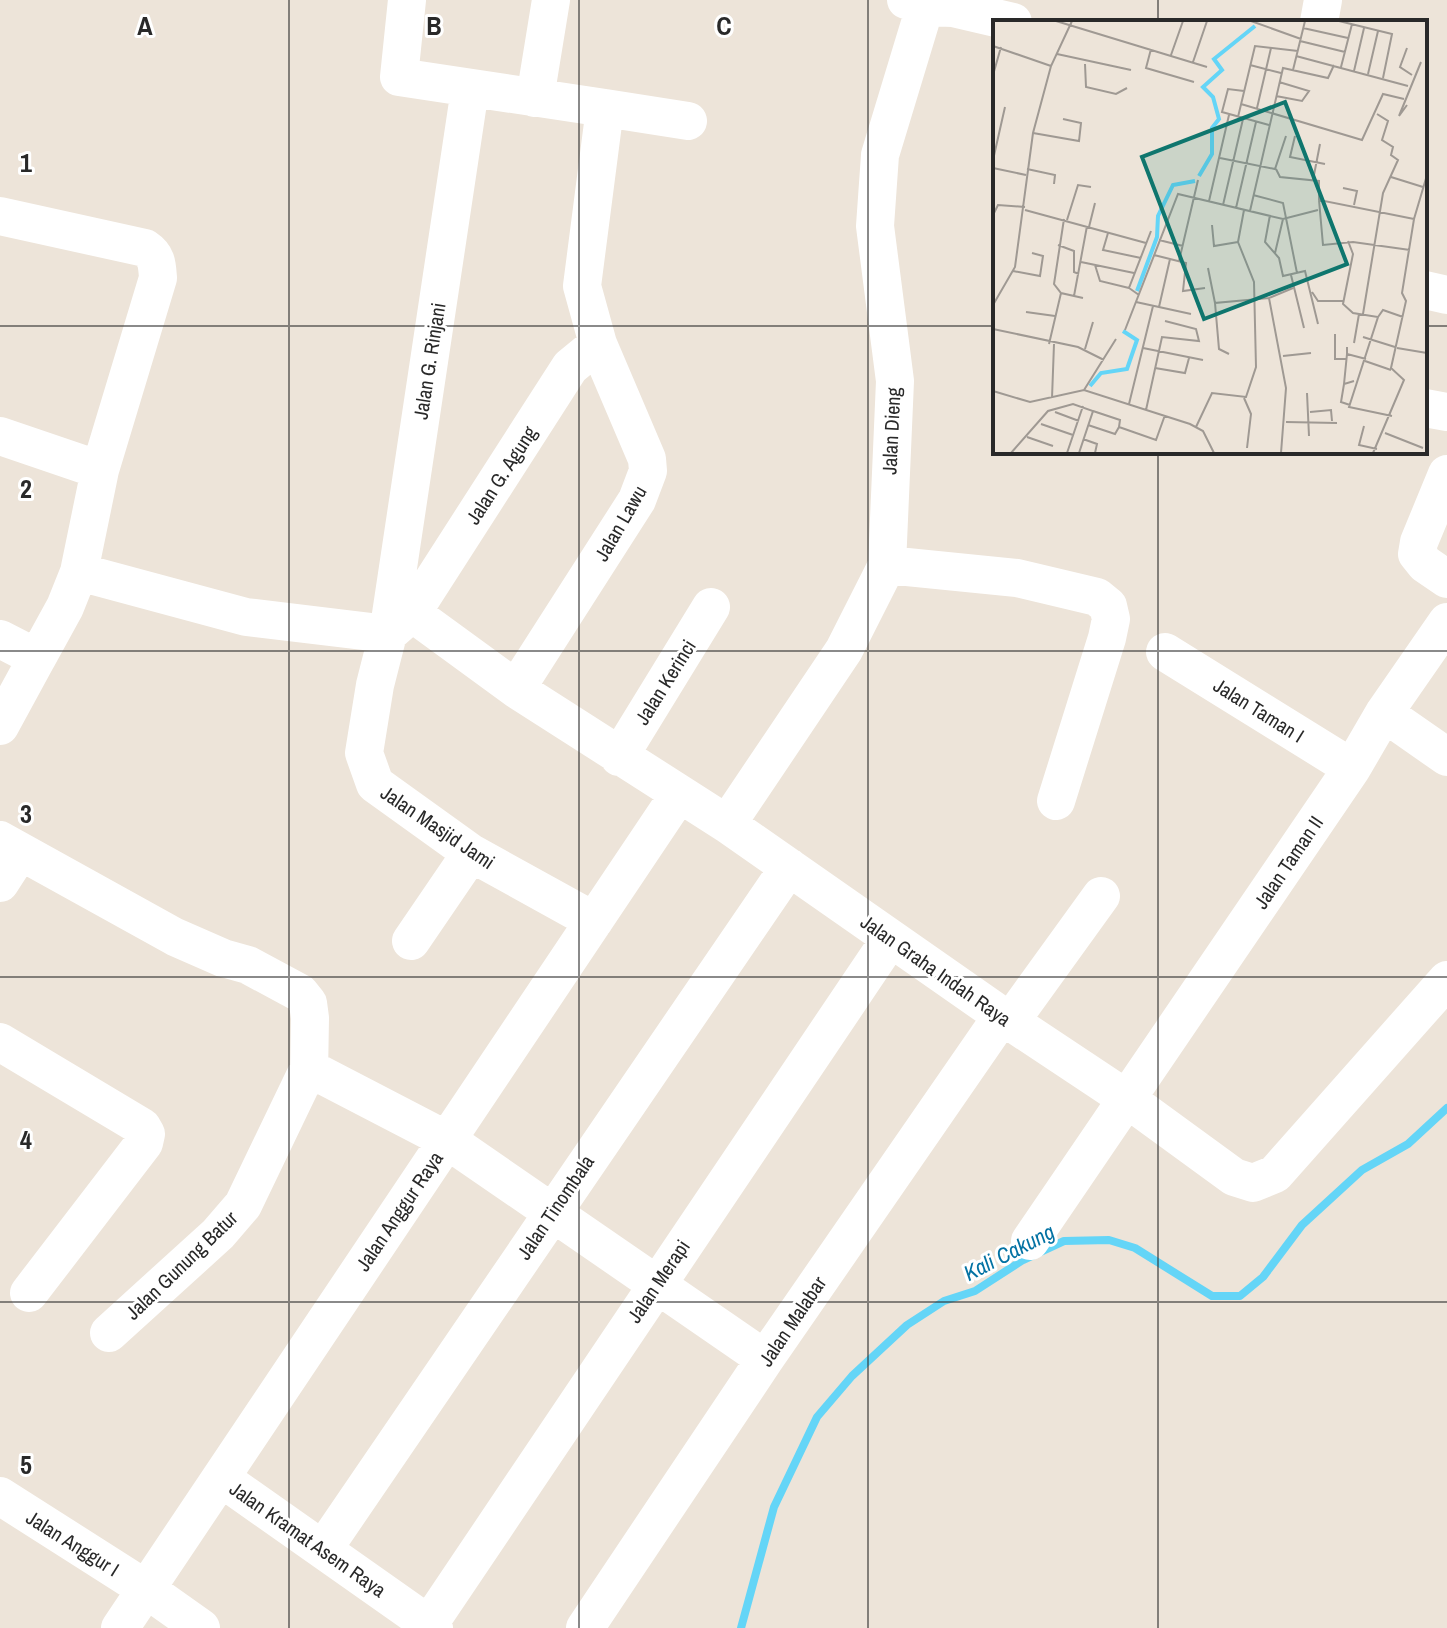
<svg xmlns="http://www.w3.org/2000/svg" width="1447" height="1628" viewBox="0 0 1447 1628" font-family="'Archivo Narrow',sans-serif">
	<rect width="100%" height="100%" fill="#ede4d9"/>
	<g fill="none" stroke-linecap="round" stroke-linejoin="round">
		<path stroke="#64d5f7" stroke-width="8" d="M741,1628L774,1507L817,1417L852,1376L907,1325L944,1301L975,1291L1023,1260L1064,1241L1109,1240L1135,1248L1212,1296H1240L1263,1277L1302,1225L1362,1170L1408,1144L1447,1108"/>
		<path stroke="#fff" stroke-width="38" d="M407,0L399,77L605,108L582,286L598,344L647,459L648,471L637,500L516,689
			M906,0L925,7L953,8L1013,22
			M1319,22L1323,0
			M470,89L388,634L375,685L364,753L375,784L471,853L594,921
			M535,98L551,0
			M605,108L688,121
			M0,216L145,248C157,256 157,264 158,278L100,470L79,572L65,607L37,658
			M1425,290L1447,295
			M1425,408L1447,412
			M0,436L100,470
			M1447,474L1419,542L1417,554L1425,564L1447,579
			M887,565L1017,578L1097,597L1108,606L1111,619L1107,638L1056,801
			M79,572L246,617L388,634
			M412,613L570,367L598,344
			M388,634L412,613L516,689L727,824L1002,1016L1127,1099L1234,1177L1253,1183L1275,1174L1447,980
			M0,639L37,658L0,726
			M1165,652L1352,768
			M1384,713L1447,757
			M619,757L711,607
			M727,824L844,650L887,565L895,381L875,226L880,155L927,0
			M0,840L175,937L223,958L248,965L300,993L308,1003L310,1018L309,1075
			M0,883L20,852
			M411,941L471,853
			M1010,1022L1101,896
			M0,1042L142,1127L146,1134L144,1143L29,1293
			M1030,1241L1352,768L1384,713L1447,622
			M109,1333L218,1234L243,1205L305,1076L318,1073L447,1140L765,1359
			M221,1478L434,1628
			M0,1496L146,1589L201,1628
			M324,1548L789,867
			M429,1624L890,939
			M120,1628L679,794
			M585,1628L765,1359L1002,1016"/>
	</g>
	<path fill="none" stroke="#292929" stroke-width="2" stroke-opacity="0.55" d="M289,0V1628M579,0V1628M868,0V1628M1158,0V22M0,326H995M1425,326H1447M1158,452V1628M0,651H1447M0,977H1447M0,1302H1447"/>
	<g text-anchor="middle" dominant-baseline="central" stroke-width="6" stroke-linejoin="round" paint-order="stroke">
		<g font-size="20" fill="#292929" stroke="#fff">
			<text transform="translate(429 361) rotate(-81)">Jalan G. Rinjani</text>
			<text transform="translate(891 431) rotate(-87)">Jalan Dieng</text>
			<text transform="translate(501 475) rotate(-57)">Jalan G. Agung</text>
			<text transform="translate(620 523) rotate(-60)">Jalan Lawu</text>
			<text transform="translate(665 682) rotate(-58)">Jalan Kerinci</text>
			<text transform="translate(1259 710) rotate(32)">Jalan Taman I</text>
			<text transform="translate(438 827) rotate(34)">Jalan Masjid Jami</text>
			<text transform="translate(1288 862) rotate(-56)">Jalan Taman II</text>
			<text transform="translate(936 970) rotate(35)">Jalan Graha Indah Raya</text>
			<text transform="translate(555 1207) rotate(-56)">Jalan Tinombala</text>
			<text transform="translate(399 1211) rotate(-56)">Jalan Anggur Raya</text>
			<text transform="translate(181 1265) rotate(-44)">Jalan Gunung Batur</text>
			<text transform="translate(658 1281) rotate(-56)">Jalan Merapi</text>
			<text transform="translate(792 1321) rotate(-56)">Jalan Malabar</text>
			<text transform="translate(308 1539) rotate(35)">Jalan Kramat Asem Raya</text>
			<text transform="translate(73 1543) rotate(32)">Jalan Anggur I</text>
		</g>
		<g font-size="22" font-style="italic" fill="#0372a3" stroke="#fff">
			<text transform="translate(1009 1252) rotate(-27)">Kali Cakung</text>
		</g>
	</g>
	<g transform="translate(993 20)">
		<rect width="434" height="434" fill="#ede4d9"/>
		<path fill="none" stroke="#64d5f7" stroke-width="4" d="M206,156L219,134V108L226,99L220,77L210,67L229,50L221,39L262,6M144,271L164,217L165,196L180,165L202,161M97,366L108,353L134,349L144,320L130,311"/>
		<path fill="none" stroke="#9f9993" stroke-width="2" d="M63,1L214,47M258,1L308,19M346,1L399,14L390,58M310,8L355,18M307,21L352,32M0,26L58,46M414,28L407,47L419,55M158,29L153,48L201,62M64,34L138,50M178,35L190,1M303,36L415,66M200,42L214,1M92,44L93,67L123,74L134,68M257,45L288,53M348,47L359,4M300,50L312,1M361,51L371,8M375,54L385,11M0,55L8,27M251,71L235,69L229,92L276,105M283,76L309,81L316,71L286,62M248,84L369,120L390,74L411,79M414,85L406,96L428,42M264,88L278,28M245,97L262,26L305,31M40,113L86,121L88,103L70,99M302,116L297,137L332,144M227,138L282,149L293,116M0,140L12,87M0,148L33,155M34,149L62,155L61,164M283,149L287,157L326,161V180L421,199M398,157L430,167M320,160L327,124M350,168L364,171L361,185M260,175L290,183L304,253M326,180L330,225L360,222L417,230M216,181L236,95M230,185L250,99M243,188L263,102M32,190L153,223M257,191L290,48L335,58L341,45M0,195L5,185L32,187M277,195L272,222L286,238L290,256L312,251L325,304M71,199L61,264L68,273L90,278M74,200L85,165L98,167M219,205L221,226L245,222M96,207L102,183M115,213L110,230L148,238M166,220L190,226M355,221L360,234L350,284L360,293L385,297L356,387L399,396M65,225L81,231V252L86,254M282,233L290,199M161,235L193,243L190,271L212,268M186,241L205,160M88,242L141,253M102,245L107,261L136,268M215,248L222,283M20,251L47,256L50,236L39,233M298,255L311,308M319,272L325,281H351M146,275L136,268L158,211M81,276L94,206M276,278L300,268M143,282L198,294M0,285L22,247L40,113L58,46L79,1M166,287L177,239M33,292L62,296M370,294L390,173L405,140L398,135L400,127L389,120L395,101L384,94M385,297L390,290L410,297M0,309L85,327L111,340M132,310L185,174L290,199L325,190M342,314V339H353M370,317L402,327M361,323L366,294M56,324L68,273M354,327V334L373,339M150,328L210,340M404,328L434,333M92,329L100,302M236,334L226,329L222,283L276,278L293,368L288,433M290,336L318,333M372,341L398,350M162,348L192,353L196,338M351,364L354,334M91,370L123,319M0,371L37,382L91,370L197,404L210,411L221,433M314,373L316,416M59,378L61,324M251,378L258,394L254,428M136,384L160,286M357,385L348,382L351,364L361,361M153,390L169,317L206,321L203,309L172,301M100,391L127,400L126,407M62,392L86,401M317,392L338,390L339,401M293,402L344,403M48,404L80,415M95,405L122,414L126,407M371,406L366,425L384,429M126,407L163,420L172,395M203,407L219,373L253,377L263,347L261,262L245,222L251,190M392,413L430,428M34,417L60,426M90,419L104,424L102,433M18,433L55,391L80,384L100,391L86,433M74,433L90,386M380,433L411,360L398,348L413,281L409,273L421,199L434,155"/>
		<path fill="#0f766e" fill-opacity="0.15" stroke="#0f766e" stroke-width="4" d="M292,82L354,244L211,299L149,137Z"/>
		<rect width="434" height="434" fill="none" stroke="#292929" stroke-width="4"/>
	</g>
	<g font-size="26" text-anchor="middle" font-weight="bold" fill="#292929" stroke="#fff" stroke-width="6" stroke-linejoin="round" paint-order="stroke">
		<text x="145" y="35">A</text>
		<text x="434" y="35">B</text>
		<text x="724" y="35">C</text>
		<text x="26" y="172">1</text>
		<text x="26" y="498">2</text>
		<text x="26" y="823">3</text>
		<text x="26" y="1149">4</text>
		<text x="26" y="1474">5</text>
	</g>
</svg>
